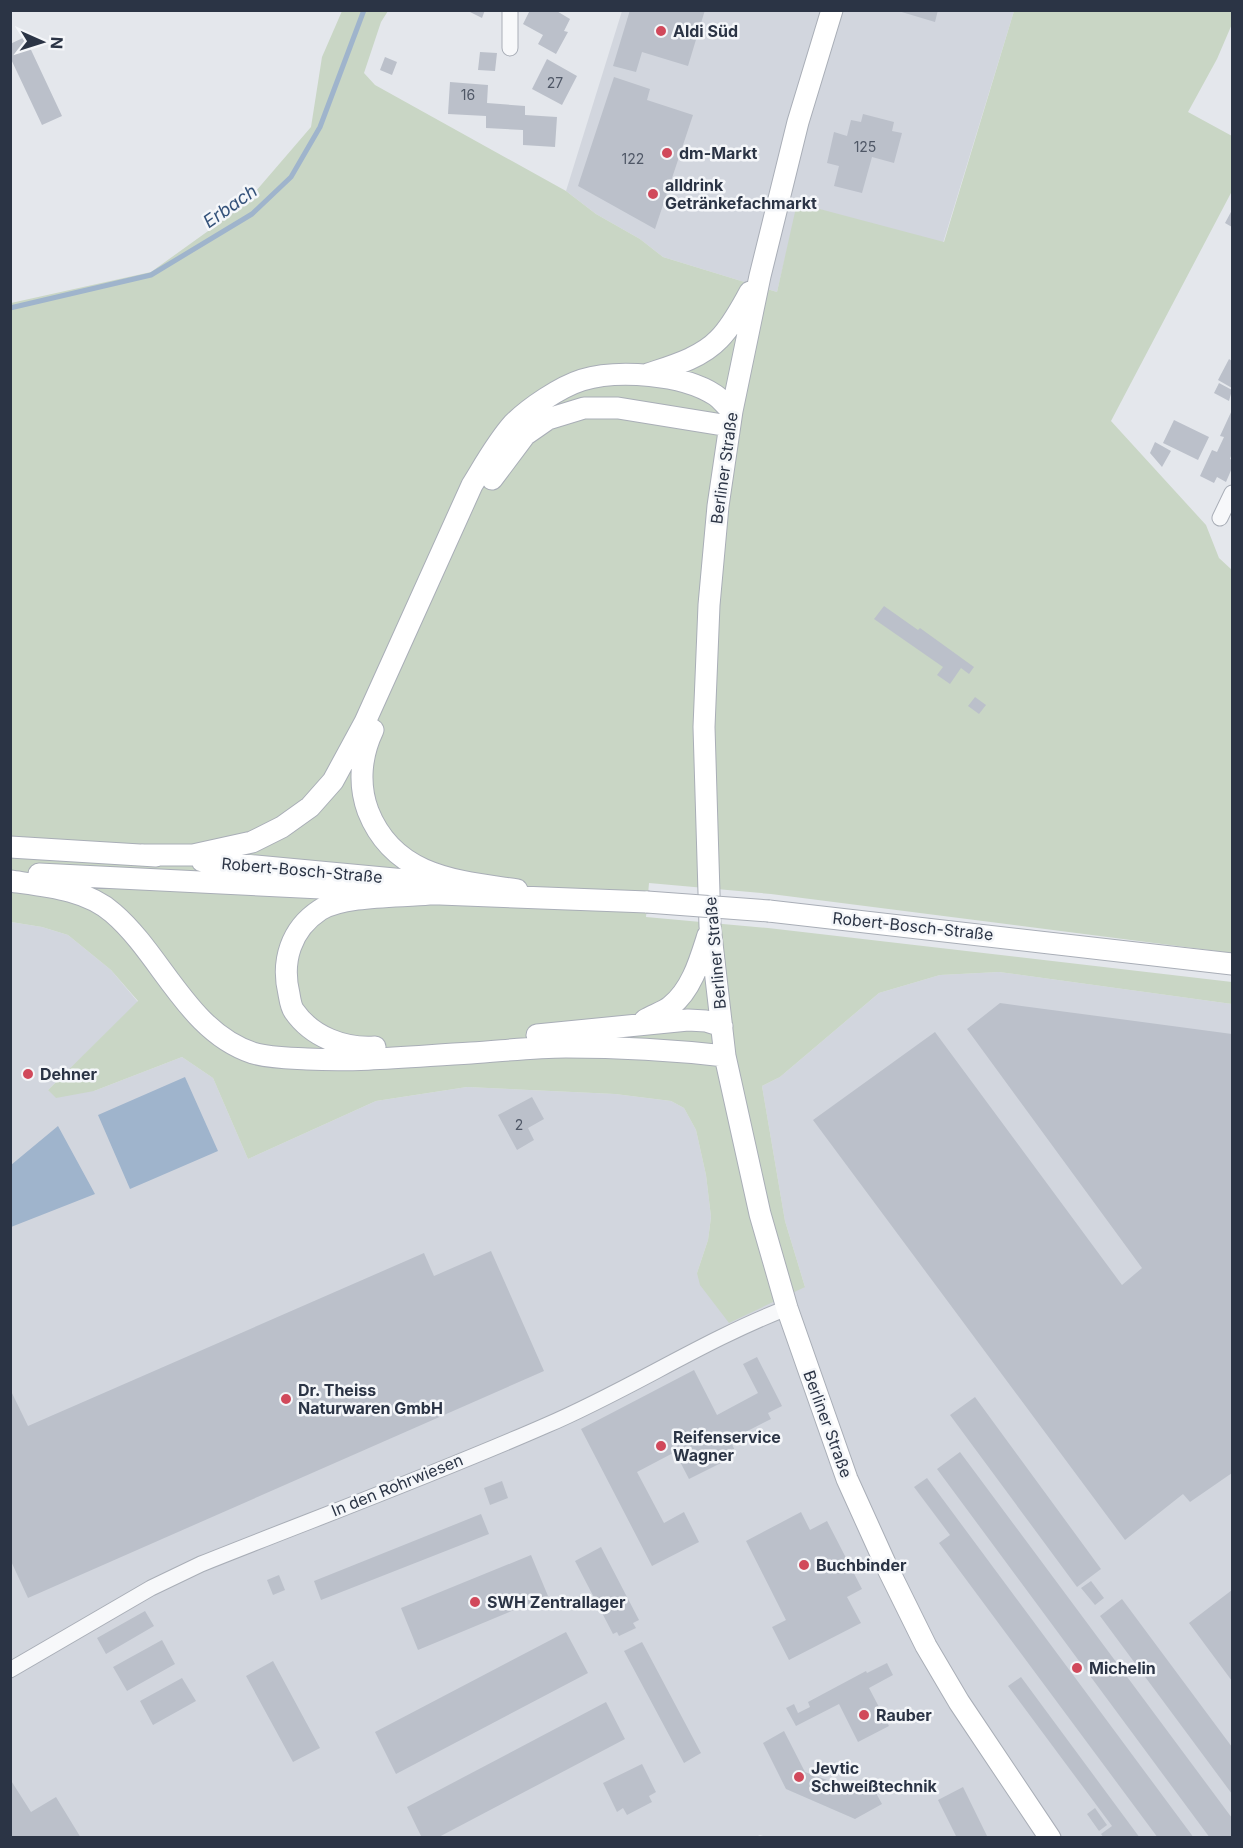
<svg xmlns="http://www.w3.org/2000/svg" width="1243" height="1848" viewBox="0 0 1243 1848" font-family="Inter,sans-serif">
	<rect width="100%" height="100%" fill="#e4e7ec"/>
	<path fill="#d2d6de" d="M622,11H1014L943,243L798,204L777,292L663,257L640,239L596,214L566,191Z
		M11,922L42,927L68,935L111,970L138,1002L48,1090L94,1091L182,1057L213,1078L248,1159L376,1101L467,1087L615,1094L671,1101L684,1108L696,1130L706,1175L711,1217L708,1240L697,1273L805,1287L785,1221L762,1086L780,1077L879,993L940,975L999,972L1232,1004V1837L769,1838L760,1835L753,1838H11Z"/>
	<path fill="#c9d6c5" d="M342,11H388L381,22L364,73L375,85L566,191L596,214L640,239L663,257L777,292L797,203L944,242L1014,11H1232V24L1217,59L1188,112L1232,136V191L1111,421L1206,525L1219,558L1232,570V953L771,894L649,883L646,917L768,928L1232,982V1004L999,972L940,975L879,993L780,1077L762,1086L785,1221L805,1287L729,1323L700,1285L697,1273L708,1240L711,1217L706,1175L696,1130L684,1108L671,1101L615,1094L467,1087L376,1101L248,1159L213,1078L182,1057L94,1091L56,1098L48,1090L138,1001L111,970L68,935L42,927L11,922V303L151,272L243,206L311,127L322,57Z"/>
	<path fill="#9fb4cc" d="M185,1077L218,1151L130,1189L98,1115Z
		M58,1126L95,1194L11,1227V1165Z"/>
	<g fill="none" stroke-linecap="round" stroke-linejoin="round">
		<path stroke="#9fb4cc" stroke-width="5" d="M10,308L151,275L252,214L291,177L320,127L364,10"/>
	</g>
	<path fill="#bbc0ca" d="M466,10H485L482,18Z
		M530,10H555L570,19L564,31L568,32L556,54L538,44L543,35L523,24Z
		M630,10H705L688,66L642,52L636,72L613,66Z
		M895,10H938L935,22Z
		M25,37L62,116L42,125L10,57V44Z
		M480,52L497,53L495,71L478,70Z
		M385,57L397,62L392,75L380,70Z
		M547,59L577,76L562,105L532,89Z
		M614,77L650,89L647,100L693,115L655,229L578,186Z
		M450,82L488,85L487,103L525,106V115L557,117L555,147L523,145V130L486,128V116L448,114Z
		M863,114L894,122L892,131L902,133L894,163L872,157L862,193L834,186L839,166L827,163L834,132L847,136L851,120L861,122Z
		M1232,210V227L1225,223Z
		M1229,359L1232,361V388L1218,380Z
		M1219,383L1232,390L1229,401L1214,393Z
		M1232,410V453L1230,459L1232,460V468L1226,482L1217,477L1214,483L1200,476L1212,450L1217,452L1224,437L1220,436Z
		M1174,420L1209,437L1198,460L1163,443Z
		M1155,442L1171,451L1162,467L1150,453Z
		M884,606L918,630L920,628L974,667L969,674L961,668L950,684L937,675L943,667L874,619Z
		M975,697L986,705L979,714L968,706Z
		M1000,1003L1232,1034V1473L1190,1502L1183,1494L1125,1540L813,1120L935,1032L1122,1285L1142,1268L967,1029Z
		M532,1097L544,1119L528,1128L534,1140L517,1150L498,1115Z
		M491,1251L544,1371L28,1598L10,1559V1389L28,1426L424,1253L434,1276Z
		M757,1357L782,1406L768,1413L771,1419L730,1440L737,1455L689,1479L675,1452L637,1472L664,1523L684,1512L699,1542L652,1566L581,1429L694,1370L717,1415L758,1393L743,1364Z
		M975,1397L1101,1569L1077,1587L950,1415Z
		M960,1452L1232,1818V1838H1210L937,1469Z
		M927,1478L1194,1838H1158L939,1543L950,1535L914,1487Z
		M502,1481L508,1498L490,1505L484,1488Z
		M801,1512L810,1530L827,1521L862,1589L847,1597L861,1623L789,1660L772,1627L786,1620L746,1541Z
		M481,1514L489,1534L321,1600L314,1581Z
		M601,1547L639,1620L633,1623L636,1628L619,1636L617,1632L613,1634L575,1561Z
		M531,1555L548,1596L418,1650L401,1608Z
		M279,1575L285,1590L273,1595L267,1580Z
		M1091,1581L1104,1598L1095,1605L1081,1588Z
		M1232,1590V1681L1189,1623Z
		M1122,1599L1232,1747V1794L1100,1616Z
		M145,1611L154,1626L106,1654L97,1638Z
		M566,1632L588,1673L396,1774L375,1732Z
		M162,1640L175,1664L127,1691L113,1667Z
		M642,1642L701,1753L684,1763L624,1651Z
		M273,1661L320,1748L293,1762L246,1676Z
		M887,1663L893,1675L869,1688L889,1726L858,1742L839,1704L796,1726L786,1708L794,1704L798,1713L810,1707L808,1702L866,1671L867,1673Z
		M1021,1677L1140,1838H1104L1101,1834L1112,1826L1008,1686Z
		M182,1678L196,1701L153,1725L140,1701Z
		M606,1702L625,1739L437,1838H422L407,1807Z
		M784,1731L805,1772L852,1789L870,1782L882,1804L855,1819L786,1789L763,1743Z
		M642,1764L656,1792L649,1796L652,1802L627,1815L623,1808L617,1812L603,1783Z
		M10,1779L31,1812L56,1797L81,1838H10Z
		M963,1787L988,1838H957L938,1800Z
		M1095,1808L1107,1825L1099,1831L1087,1814Z"/>
	<g fill="none" stroke-linecap="round" stroke-linejoin="round">
		<g stroke="#a9aeb7" stroke-width="17">
			<path id="street" d="M510,10V48
				M1220,518L1232,493
				M10,1670L151,1588L201,1564C316,1518 433,1475 547,1425C629,1390 704,1340 787,1308"/>
		</g>
		<g stroke="#a9aeb7" stroke-width="23">
			<path id="secondary" d="M832,10L798,122L760,276L732,411L718,506L709,605L704,727L710,926L725,1056L760,1214L787,1308L847,1479L885,1563L926,1646L959,1702L1050,1838
				M648,374C672,366 701,358 719,339C732,326 741,308 750,292
				M492,479L525,435L548,419L584,408H618L729,426
				M373,730C361,755 358,784 368,811C394,877 456,881 517,890
				M10,847L156,856
				M142,855H193L252,842L282,827L310,807L333,781L365,722L472,485C485,464 497,442 513,424C529,408 560,387 582,380C618,369 683,374 715,395C721,399 726,406 732,411
				M202,861L437,883
				M39,874L362,890
				M10,881C45,886 86,889 113,913C162,955 188,1032 253,1053C270,1058 289,1058 307,1059C361,1062 416,1056 471,1053C502,1051 534,1047 566,1047C619,1047 672,1050 725,1056
				M414,893L647,902
				M769,911L1232,964
				M645,1020C653,1015 664,1012 671,1006C692,989 700,960 708,935
				M537,1035L688,1020L706,1021L722,1026
				M375,1047C344,1049 312,1037 294,1011C291,1007 290,1000 289,994C281,961 291,929 320,910C344,895 399,897 429,894"/>
		</g>
		<use href="#street" stroke="#f7f8fa" stroke-width="15"/>
		<use href="#secondary" stroke="#fff" stroke-width="21"/>
		<g stroke="#a9aeb7" stroke-width="23" stroke-linecap="butt">
			<path id="secondary-bridge" d="M647,902L769,911"/>
		</g>
		<use href="#secondary-bridge" stroke="#fff" stroke-width="21"/>
	</g>
	<g fill="#d1495b" stroke="#f4f6f9" stroke-width="2">
		<circle cx="661" cy="31" r="6"/>
		<circle cx="667" cy="153" r="6"/>
		<circle cx="653" cy="194" r="6"/>
		<circle cx="28" cy="1074" r="6"/>
		<circle cx="286" cy="1399" r="6"/>
		<circle cx="661" cy="1446" r="6"/>
		<circle cx="804" cy="1565" r="6"/>
		<circle cx="475" cy="1602" r="6"/>
		<circle cx="1077" cy="1668" r="6"/>
		<circle cx="864" cy="1715" r="6"/>
		<circle cx="799" cy="1777" r="6"/>
	</g>
	<g text-anchor="middle" dominant-baseline="central" stroke-width="5" stroke-linejoin="round" paint-order="stroke">
		<g font-size="14" fill="#4f5766">
			<text x="555" y="82">27</text>
			<text x="468" y="94">16</text>
			<text x="865" y="146">125</text>
			<text x="633" y="158">122</text>
			<text x="519" y="1124">2</text>
		</g>
		<g font-size="16" font-weight="bold" fill="#2b3445" stroke="#f4f6f9" text-anchor="start">
			<text x="673" y="31">Aldi Süd</text>
			<text x="679" y="153">dm-Markt</text>
			<text x="665" y="185">alldrink<tspan x="665" dy="18">Getränkefachmarkt</tspan></text>
			<text x="40" y="1074">Dehner</text>
			<text x="298" y="1390">Dr. Theiss<tspan x="298" dy="18">Naturwaren GmbH</tspan></text>
			<text x="673" y="1437">Reifenservice<tspan x="673" dy="18">Wagner</tspan></text>
			<text x="816" y="1565">Buchbinder</text>
			<text x="487" y="1602">SWH Zentrallager</text>
			<text x="1089" y="1668">Michelin</text>
			<text x="876" y="1715">Rauber</text>
			<text x="811" y="1768">Jevtic<tspan x="811" dy="18">Schweißtechnik</tspan></text>
		</g>
		<g font-size="16" fill="#2b3445" stroke="#f4f6f9">
			<text transform="translate(724 468) rotate(-82)">Berliner Straße</text>
			<text transform="translate(302 870) rotate(5)">Robert-Bosch-Straße</text>
			<text transform="translate(913 926) rotate(6)">Robert-Bosch-Straße</text>
			<text transform="translate(715 953) rotate(-95)">Berliner Straße</text>
			<text transform="translate(828 1424) rotate(70)">Berliner Straße</text>
			<text transform="translate(397 1485) rotate(-22)">In den Rohrwiesen</text>
		</g>
		<g font-size="18" font-style="italic" fill="#34527a" stroke="#f4f6f9">
			<text transform="translate(230 206) rotate(-35)">Erbach</text>
		</g>
	</g>
	<rect width="1243" height="1848" fill="none" stroke="#2b3445" stroke-width="24"/>
	<g transform="translate(42 42) rotate(93)" stroke="#f4f6f9" stroke-width="4.5" paint-order="stroke">
	<path d="M0-4.5L10 22L0 15L-10 22Z" fill="#2b3445"/>
	<text y="-9" font-size="16" font-weight="bold" text-anchor="middle" fill="#2b3445">N</text>
	</g>
</svg>
